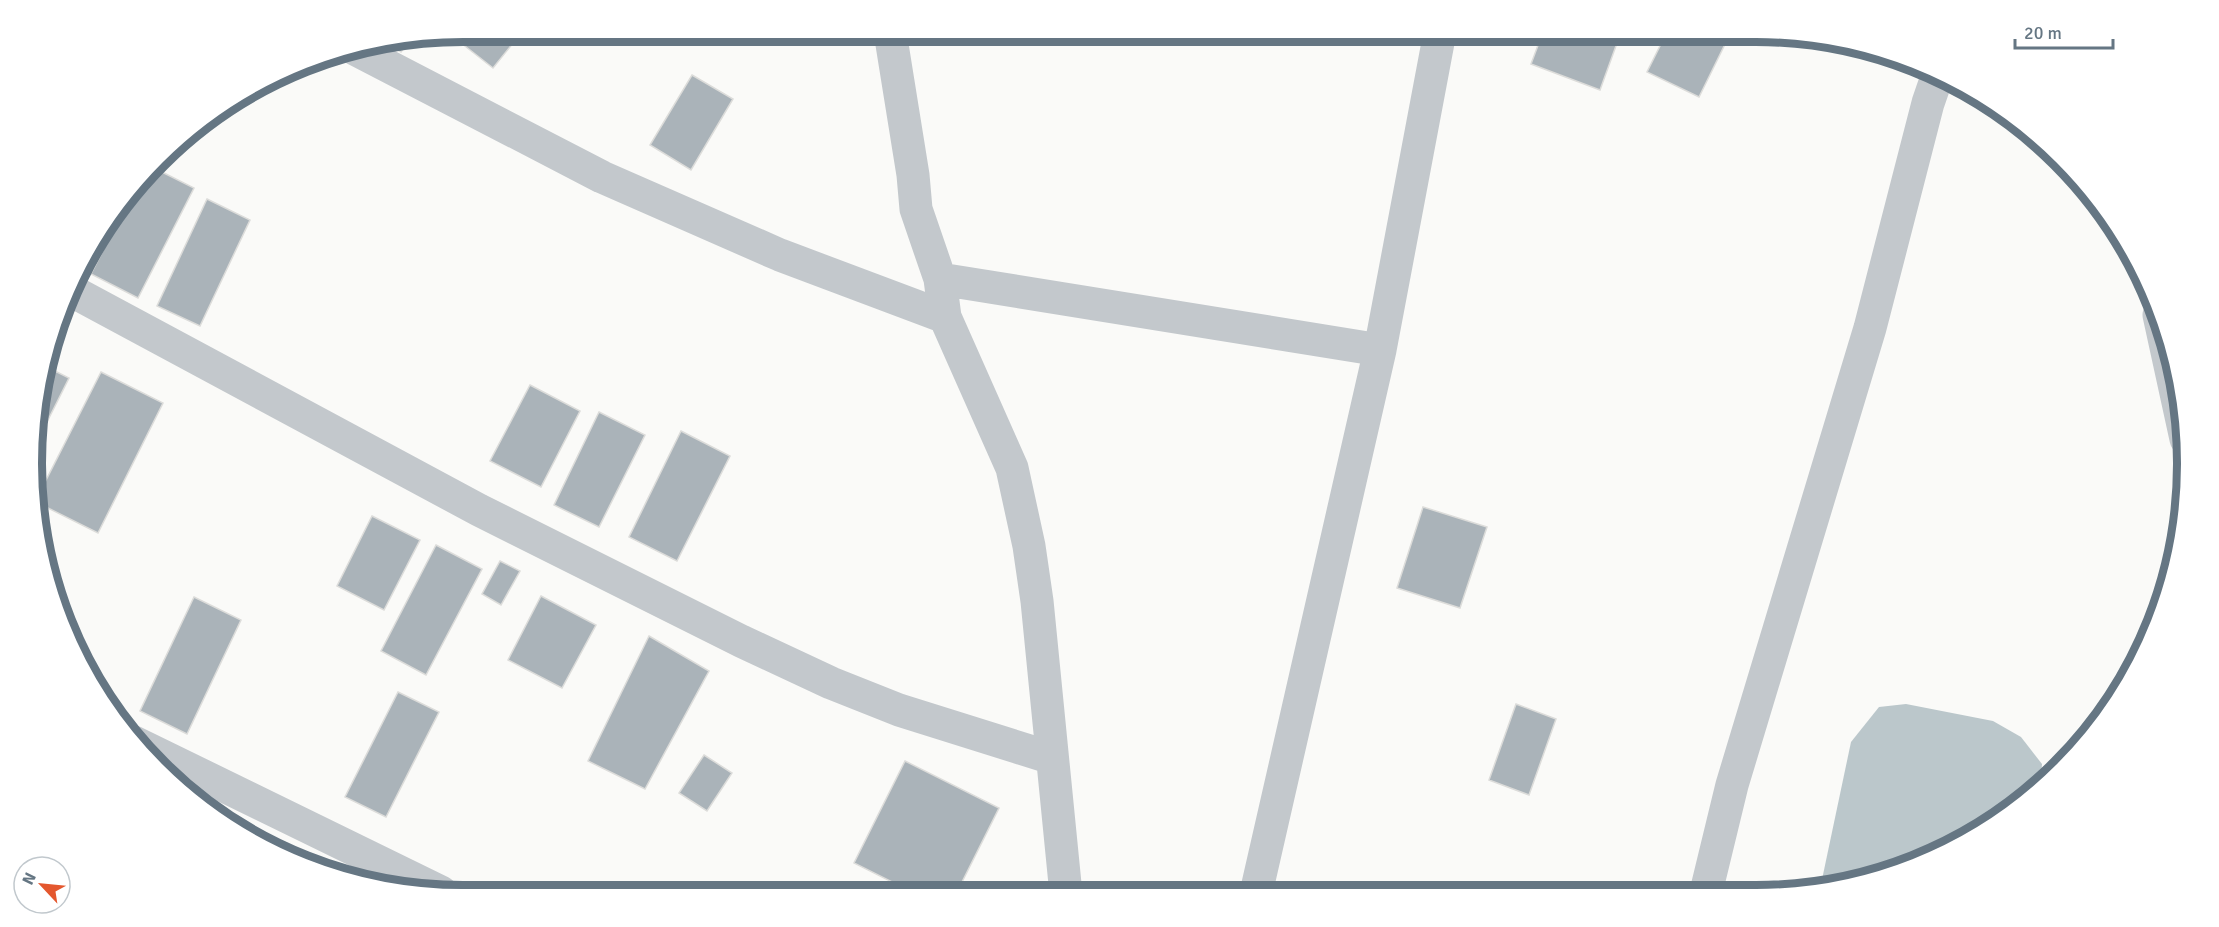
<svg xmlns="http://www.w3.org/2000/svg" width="2219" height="927" viewBox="0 0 2219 927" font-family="Signika,sans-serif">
	<rect width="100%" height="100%" fill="#fafaf8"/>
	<path fill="#bbc7cb" d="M1906,704L1993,721L2021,737L2042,764L2040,789L1946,851L1820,889L1851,742L1879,707Z"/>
	<path fill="#aab3b9" stroke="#dcdcda" stroke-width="1.5" d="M462,32H522L493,68L456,39Z
		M1298,32H1332L1327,44Z
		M1543,32H1621L1600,90L1531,64Z
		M1667,32H1731L1699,97L1647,72Z
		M409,41L401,52L389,44Z
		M692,75L733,99L691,170L650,145Z
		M154,168L194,188L138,298L91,274L129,200Z
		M207,199L250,220L200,326L157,306Z
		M45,366L69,378L36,444L35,407Z
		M101,372L163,403L98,533L38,503V496Z
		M530,385L580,411L541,487L490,461Z
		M599,412L645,435L599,527L554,505Z
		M681,431L730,456L677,561L629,537Z
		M1423,507L1487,527L1460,608L1397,588Z
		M372,516L420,540L384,610L337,586Z
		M436,545L482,569L426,675L381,651Z
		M500,561L520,571L501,605L482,594Z
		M541,596L596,625L562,688L508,660Z
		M194,597L241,620L187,734L140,711Z
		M649,636L709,671L645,789L588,761Z
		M398,692L439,712L386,817L345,797Z
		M1516,704L1556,719L1529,795L1489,780Z
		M704,755L732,773L707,811L679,793Z
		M905,761L999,808L956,894H916L854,863Z"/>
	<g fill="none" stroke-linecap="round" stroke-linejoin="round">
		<path stroke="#c3c8cc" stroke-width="33" d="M890,32L913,175L916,209L940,279L945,317L1012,468L1029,546L1037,601L1066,894
			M355,49L602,177L780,255L945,317
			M940,279L1380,350L1440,32
			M70,290L479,510L741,641L831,683L899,710L1052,758
			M2159,315L2186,439
			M134,742L441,892
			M1706,892L1732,785L1870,328L1928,103L1938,74
			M1256,893L1380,350"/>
	</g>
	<path d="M0 0H2219V927H0ZM463 42H1756A421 421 0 0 1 2177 463V464A421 421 0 0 1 1756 885H463A421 421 0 0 1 42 464V463A421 421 0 0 1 463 42Z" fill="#fff" fill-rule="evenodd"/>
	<path fill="none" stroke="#657683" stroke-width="8" d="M463 42H1756A421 421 0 0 1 2177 463V464A421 421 0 0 1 1756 885H463A421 421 0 0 1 42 464V463A421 421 0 0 1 463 42Z"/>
	<g transform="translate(42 885) rotate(296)"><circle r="28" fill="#ffffff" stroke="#c1c8cd" stroke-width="1.5"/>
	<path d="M0-4.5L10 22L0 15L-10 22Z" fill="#e4572e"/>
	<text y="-9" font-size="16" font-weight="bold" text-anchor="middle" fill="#657683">N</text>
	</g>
	<path d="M2015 39v9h98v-9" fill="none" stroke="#657683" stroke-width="3"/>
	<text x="2024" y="39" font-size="18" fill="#657683" stroke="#ffffff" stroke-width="4.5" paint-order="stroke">20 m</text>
</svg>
